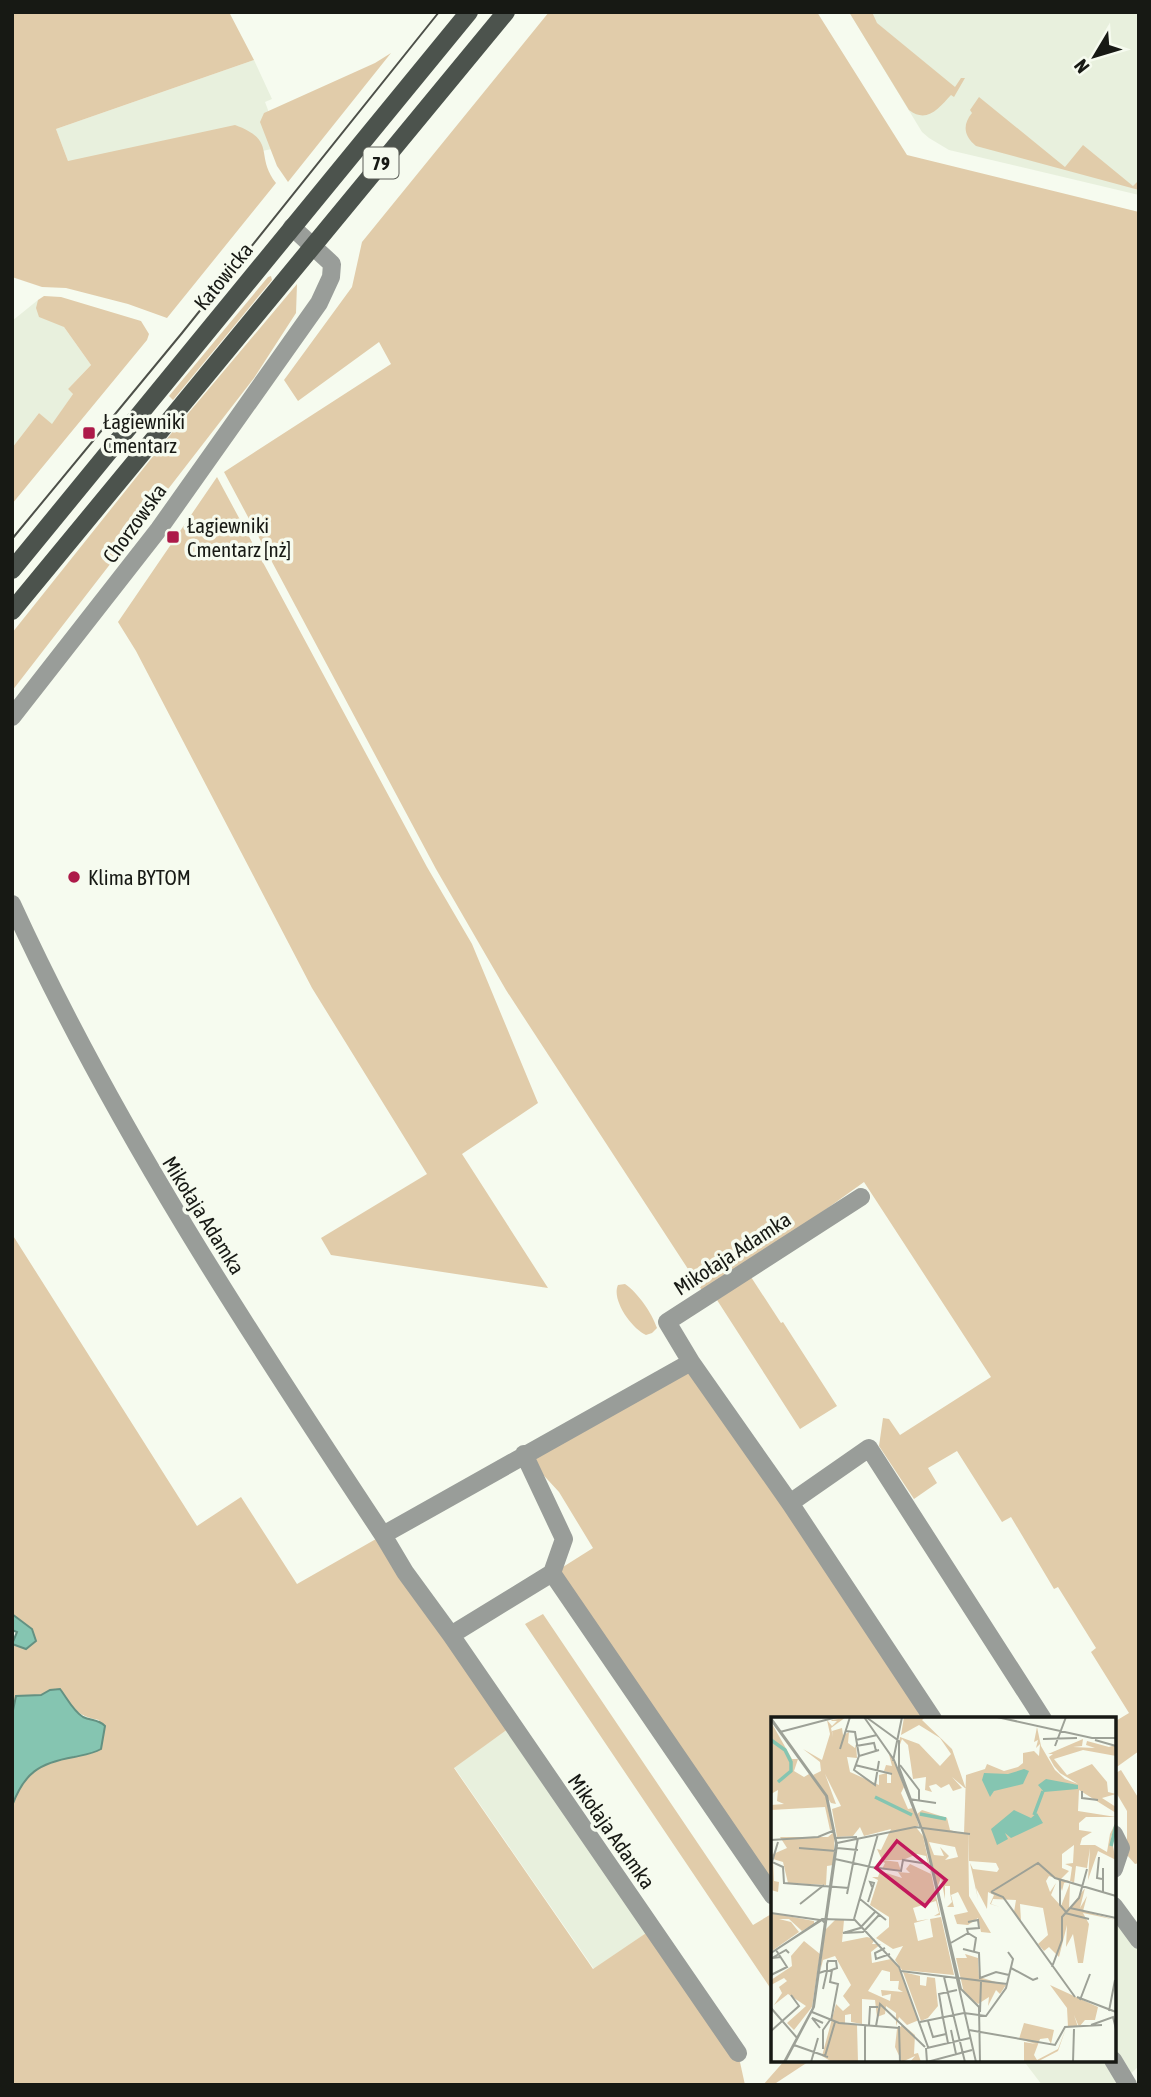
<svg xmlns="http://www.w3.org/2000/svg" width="1151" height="2097" viewBox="0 0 1151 2097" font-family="'Asap Condensed',sans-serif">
	<rect width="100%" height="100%" fill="#f6fbef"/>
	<path fill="#e8f0dd" d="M849,12H1139V195L949,150L929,138L922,132Z
		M254,60L272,99L265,102L268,110L272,149L242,155L68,161L56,129Z
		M38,300L64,327L91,365L68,389L73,394L52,425L39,413L12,448V321Z
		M512,1726L652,1929L594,1969L454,1767Z
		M1114,1906L1139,1940V2066L1119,2085H1042L1023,2060H1114Z"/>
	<path fill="#e1ccaa" d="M12,12H229L254,60L56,129L68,161L235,125C278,141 254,155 276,183L167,318L128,304L66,288L42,287L12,277Z
		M549,12H817L907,155L1139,212V1751L1114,1769V1722L1129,1713L1091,1652L1096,1648L1058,1587L1054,1589L1011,1517L1002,1522L957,1451L928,1468L937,1483L914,1499L879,1446L883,1418L889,1419L900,1435L991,1377L864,1182L786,1238L703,1292L506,990L436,869L224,472L391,364L379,342L298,401L284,380L352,287L362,242Z
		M849,12H872L877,23L955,87L961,78H965L954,97L951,95C939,108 927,124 909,110Z
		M391,53L288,182L277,166L260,122L264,113L375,63Z
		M979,97L1065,167L1083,145L1133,186L1139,180V190L976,146C964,136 962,125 972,113L970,110Z
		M271,276L272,280L173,400L169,396L268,277Z
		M297,284L296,313L254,378L12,691V633L170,435Z
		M44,296L61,297L141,321L149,334L147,340L12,504V448L39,413L52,424L73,394L68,389L91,365L64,327L39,317L36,308L38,300Z
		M217,477L427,867L472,944L538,1103L462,1154L548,1288L331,1255L321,1238L427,1174L312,988L136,651L118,622Z
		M12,1234L197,1526L241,1497L297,1584L383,1535L512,1726L454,1768L593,1969L652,1929L738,2053L745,2085H12V1806C15,1798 17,1788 23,1781C36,1763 72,1757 93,1753L99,1720C76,1716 73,1707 60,1689L50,1690L12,1715V1644L26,1649L32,1629L12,1614Z
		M751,1277L781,1323L783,1322L837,1406L800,1429L717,1300Z
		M625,1284C638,1293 652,1313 657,1328L652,1333L646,1335C632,1329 611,1300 618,1285Z
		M691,1362L933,1719H773V1896L555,1572L593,1548L559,1492L524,1454Z
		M543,1614L753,1925L773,1913V1992L525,1624Z
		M1121,1770L1139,1799V1863L1135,1864L1127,1855V1811L1114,1789V1774Z
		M785,2060H811L773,2085H763Z"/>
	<path fill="#85c5b1" stroke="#649182" stroke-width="2" d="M12,1614L32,1629L36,1641L26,1649L12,1644L17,1632L12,1630Z
		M60,1689C67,1698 73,1711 83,1717C91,1721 98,1719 105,1726L101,1749C92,1754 83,1755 74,1757C39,1763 24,1773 12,1806V1715L16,1696L41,1695L50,1690Z"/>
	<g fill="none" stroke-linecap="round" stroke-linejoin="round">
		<path stroke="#999d99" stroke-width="18" d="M12,904C114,1127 248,1331 383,1535L691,1362L790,1503L933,1719
			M691,1362L667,1322L861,1197
			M790,1503L869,1448L1043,1719
			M383,1535L405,1572L451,1635L738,2053
			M552,1573L773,1896
			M451,1635L552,1573L564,1539L524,1454
			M1114,1834L1121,1848L1114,1869
			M1114,1906L1139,1940
			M1113,2060L1128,2085"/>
		<path stroke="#999d99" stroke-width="18" d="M12,717L159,529L319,303L331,277L332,264L292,227"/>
		<path stroke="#4c534d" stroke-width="18" d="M12,570L469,12
			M12,611L506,12"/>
		<path stroke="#4d5049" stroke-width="2" d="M12,539L182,333L439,12"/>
	</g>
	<g fill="#ad1a49" stroke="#f6fbef" stroke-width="2.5">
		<rect x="82" y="426" width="14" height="14" rx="3.5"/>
		<rect x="166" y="530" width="14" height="14" rx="3.5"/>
		<circle cx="74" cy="877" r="7"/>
	</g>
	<g text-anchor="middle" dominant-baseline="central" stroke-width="7" stroke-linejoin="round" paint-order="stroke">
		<rect fill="#f6fbef" stroke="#5a5d56" stroke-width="2" x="363.5" y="147.5" width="35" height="31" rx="5"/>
		<g font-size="19" font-weight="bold" fill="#171914">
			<text x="381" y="163">79</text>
		</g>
		<g font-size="21" fill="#171914" stroke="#f6fbef">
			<text transform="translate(223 276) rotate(-51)">Katowicka</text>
			<text transform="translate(134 523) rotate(-54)">Chorzowska</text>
			<text transform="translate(204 1215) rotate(58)">Mikołaja Adamka</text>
			<text transform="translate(732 1253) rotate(-33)">Mikołaja Adamka</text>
			<text transform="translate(612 1831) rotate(55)">Mikołaja Adamka</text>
		</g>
		<g font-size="21" fill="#171914" stroke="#f6fbef" text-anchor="start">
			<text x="103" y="421">Łagiewniki<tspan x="103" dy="24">Cmentarz</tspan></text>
			<text x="187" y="525">Łagiewniki<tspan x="187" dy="24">Cmentarz [nż]</tspan></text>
			<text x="88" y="877">Klima BYTOM</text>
		</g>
	</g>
	<g transform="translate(771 1717)">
		<rect width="345" height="345" fill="#f6fbef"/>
		<path d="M75,0L60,11L62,20L61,14L71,11L72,18L78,15L77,26L84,31L85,27L86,41L76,40L79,55L108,68V58L116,56V66H120V56L113,54L115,48L121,49L118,37L124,46L133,70L130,76L137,92L142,91L148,109H144L152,119L169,197V198L163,199L168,196L165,184L142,191L146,204L158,202L143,206L147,224L162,220L159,202L170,200L183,258L131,253L124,243L132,229L122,232L105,221L118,210V200L99,188L107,163L101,160H107L109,154L131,161L127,155L139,156L135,152L139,147L160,157L155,139L146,137L132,143H112L127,145L130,154L111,152L114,146L112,145L106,132L110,133L120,112L93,119L89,110L82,119L66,120L61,92L70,89L54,57L65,87L60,86L42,58L50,54L49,45L32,32L51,43L59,17L56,3L61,9L66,4H61L60,3H67L60,2ZM133,0H154L151,3L181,32L195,72L181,60L191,71L182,74L178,67L170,71L165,67L158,69L161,75L154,73L155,60L142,62L137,28L131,22L127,33L129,20L148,27L169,49L180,37L169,21L148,8L130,18ZM0,5L21,42H27L23,54L33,60L38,57L55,77L63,112L59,113L54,90L0,93V88L13,87L6,84L7,73L0,77ZM266,10L270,29L284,53L294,62L307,67L289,56L283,49L278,40L282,37H277L312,22L311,29L302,30L324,31L315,28L316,24L338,30L344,28L345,22V39L312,33L283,42L296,58L321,47L336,65L337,75L345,77L331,81L345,90V96L308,73L307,94L345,100H315L308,106V113L321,115L311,121L309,128H324L336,135L339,117L345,105L340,121L345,143L327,134L317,163L319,131L316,151L305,149L303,166L300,164L293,166L291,174L287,162L278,159L275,164L279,175L285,166L280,178L290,189L299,166L298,192L314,171L309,191L316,179L312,194L345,203L312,196L318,207L312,246H307L302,217L295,230L296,208L288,240L278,230L273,234L267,227L277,218L272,191L249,187L250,204L243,195L245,183L222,182L220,187L229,190L219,187L223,178L217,175L216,192L205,171L207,182L199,146L202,152L226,155L228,152L225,146L198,144L197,112L198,179L220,216L210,215L207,201L197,208L186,207L183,198L197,195L187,175L180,178L183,190H176L181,185L179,176V169H174V182L170,161L166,171L146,97L151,93L176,101L179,113L193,117L195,58L214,52L216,47L233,54L247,50L252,46V36L263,34L268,39L269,27L265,31L267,23L263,25ZM158,125L184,130L187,140L174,143L178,139L169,130L173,139L163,138ZM303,128L302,146L294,147L301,150L299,164L290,162L298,154L291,151V137ZM64,114L62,148L56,149L55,168L17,166L12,145L2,142L3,164L8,165L7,175L0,173V138L16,131L9,120H57ZM0,196L43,204V207L31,214L18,202H8L20,205L28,215L1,234ZM65,202L73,203L71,225L96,220L104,222L101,227H110L100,235L101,246L120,242L127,249L148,303L136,308L128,300L125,309V296L115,289L114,297L106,300L104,283L91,282V307L80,305V297L74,298V307L86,308L87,345H61L51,339L65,287L72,294L79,288L72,279L80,268L64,239L52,243L49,255L54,213ZM111,253L119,255V264H128L127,272L132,275L110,273L111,279L120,277L119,284L97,274ZM33,224L49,237L41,290L23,313L16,306L35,289L17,277L3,288L11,276L8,270L16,264L13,261L0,268V263L21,249L20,239ZM194,237L207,241L208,260L235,268L229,277L225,273L217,289L218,280L207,287L193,276L185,241H196ZM132,255L149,259V268L155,269L156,260L164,261L167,289L157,301L150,304ZM279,268L327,290L324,303H314L308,310L303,298L307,310H297L296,291ZM253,306L283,313L280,327L277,321L269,322L263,338L266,343L287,332L295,311L287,334L266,345L253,344V325L265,327L248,322ZM132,308L144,318L143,337L147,336L150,345H139L144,339L131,345L124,330L126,312Z" fill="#e1ccaa" fill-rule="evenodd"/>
		<path d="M253,52L258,54L252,67L223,74L219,80L211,63L213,56L237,57ZM275,62L307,68V72L273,75L267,68ZM243,93L260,101L266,96L272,106L240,121L234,116L237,122L226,128L220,112Z" fill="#85c5b1"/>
		<path fill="none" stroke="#85c5b1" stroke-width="3.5" d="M0,23L14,33L20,45V54L7,65M104,80L141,98M149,97L175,102M263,98L272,74M340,129L345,108"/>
		<path fill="none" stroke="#9da197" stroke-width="2" d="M93,0L123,43L153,118L205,345M95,0L128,24V50L155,123L190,272L208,290L209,345M226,0L321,21H345M0,1L56,79L66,128L43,290L14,345M0,3L55,79L65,126L42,291L13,345M74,14L84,15L88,39M9,15L66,0M272,22L306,21M85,23L106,18M324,23L345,29M85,29L103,26L105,34M284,29L295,0M69,32L79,0M108,33L88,39L83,53L104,68L108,44M122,44L131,0M84,48L121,57M129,48L148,73V83M311,74V81L327,83M138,82L165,86M65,121L86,120M0,123L47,120L64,113M7,125L1,145L12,150L13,166L78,171M66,126L144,110L199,117M28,131L65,134M66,131L87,133M328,140L326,161L331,162M64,142L100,150M100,150L130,154L132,143L157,147M289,163V188L295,195M220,175L267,146L284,161L345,179M220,175L232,180L304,280M332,175V151M76,177L87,121M89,182L115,203M97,185L103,166L99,165L101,170M29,187L53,168M299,191L345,201M105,194L89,211L72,216L92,215L109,197M0,196L49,203M294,196L318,202M83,202L128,250L157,330M83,202L107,117M197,216L205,221L203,234M178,227L197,216L196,212L208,211L207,203L197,205M114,231L104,236L105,242L119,237M192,232L208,236L209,262M0,236L51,202L84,203M0,236L51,203L54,206M10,240L1,241L15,233L18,236M281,250L291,223V200L308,181L316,152M240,251L262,263L267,261M130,254L186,261M48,256L54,254H58L66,251L65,244H57L56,247V254L52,272M0,258L16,250L5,233M173,260L194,345M188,261L236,267M209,261L225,255L238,258M306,280L345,295M309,283L319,257M0,291L27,322M338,294L344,263M41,295L68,306L128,311M209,295L210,264M172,301L168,277L186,273M172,301L177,326M60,304L67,267L59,265L61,253M157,304L162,320L175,317M149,305L193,296L215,299L235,271L242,242L237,235M94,308V345M98,308L99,290H107M320,308L342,300L345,312M105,309L109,287L154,330M128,309L129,345M49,311L41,301L52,306M180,313L185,337M198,313L284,328L294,310L331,308M0,314L28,289L20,278M23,328L57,340M155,331L156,345L201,333M156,331L199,321M52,332V313L59,303M54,339L64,305M40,345L47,321M302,345L303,312"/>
		<path fill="#c2185b" fill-opacity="0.15" stroke="#c2185b" stroke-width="3.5" d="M126,124L175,163L154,189L105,151Z"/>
		<rect width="345" height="345" fill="none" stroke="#171914" stroke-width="3.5"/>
	</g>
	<rect width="1151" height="2097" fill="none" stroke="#171914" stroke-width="28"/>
	<g transform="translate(1095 56) rotate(232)" stroke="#f6fbef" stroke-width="5" paint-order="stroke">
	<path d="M0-5L12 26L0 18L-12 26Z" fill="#171914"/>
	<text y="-10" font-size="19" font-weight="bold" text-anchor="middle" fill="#171914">N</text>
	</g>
</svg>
